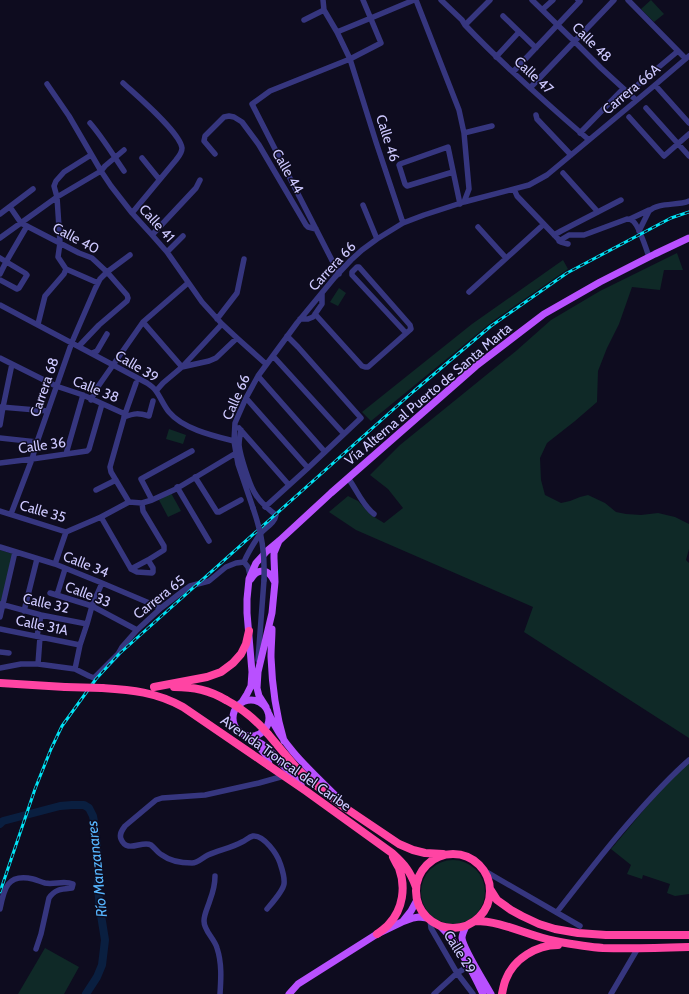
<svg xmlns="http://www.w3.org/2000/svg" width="689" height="994" viewBox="0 0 689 994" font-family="Cabin,sans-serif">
	<rect width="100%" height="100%" fill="#0e0c1f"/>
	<path fill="#0f2927" d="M651,0L664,14L654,22L641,9Z
		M677,253L683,270H664L660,290L632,287L619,324L607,348L598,371L597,402L575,421L547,443L540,458L541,480L545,495L561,503L570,501L580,497L588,495L605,503L616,512L626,514L641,515L658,513L675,517L689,524V549L686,560L689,563V738L524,632L533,607L356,530L329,512L348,496L358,501L371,515L384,523L403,508L388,489L370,475L400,445L516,351L551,320L600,291Z
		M563,260L568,269L493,321L371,421L362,412L472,324Z
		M339,288L346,293L338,306L330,302Z
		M169,429L186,435L183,444L166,439Z
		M171,493L181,511L168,517L159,500Z
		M0,550L13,554L1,603H0Z
		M689,762V894L675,896L667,893L670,884L643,875L642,879L627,874L631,865L611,849C636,820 661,787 689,762Z
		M421 892a32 32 0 1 1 64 0a32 32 0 1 1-64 0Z
		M45,948L79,967L64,994H18Z"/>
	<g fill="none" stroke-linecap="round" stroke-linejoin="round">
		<path stroke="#0a1f40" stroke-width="8" d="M0,824L3,821L60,806L72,805H84L89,808L93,816L95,827L98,858V887L100,909L105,940L102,965L97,977L86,994"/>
		<path stroke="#36367f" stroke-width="5.5" d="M323,0L324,10L337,32L350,59L376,142L403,223
			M416,0L459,110L464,133L469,189L464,202
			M441,0L462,20L465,25C504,66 546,103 589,140
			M532,0L574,41L601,68L636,100
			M628,0L685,58
			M543,9L553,0
			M503,16L536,48
			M304,20L324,10
			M465,25L490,0
			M337,32L371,18L414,0
			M496,57L519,32
			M513,72L580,1L578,0
			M123,83C136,95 180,132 182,148C182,153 179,156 176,160L132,213
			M47,84L69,116L101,171L111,186L132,213L152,235L167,252L202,302L222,324L237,338L266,364
			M655,85L689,123
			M530,88L614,0
			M628,93L678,51
			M646,108L689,156
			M536,115L537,119L571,155
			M629,117L664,156L689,134
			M90,123C103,138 113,155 124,171
			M464,133L492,126
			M580,133L623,89
			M215,154L204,141L205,136L224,117L229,116L234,117L242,122L259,145L306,225L308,227L316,229
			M142,158L159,179
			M453,172L407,186L405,184L399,165L400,164L448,147L460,204
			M563,173L598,212
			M514,189L517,196L561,242L568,244
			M363,205L377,239
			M10,207L21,223L79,253L92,258L107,272L127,295L128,298L127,301L99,325L79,346
			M0,214L33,189
			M630,219L649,210
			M478,227L506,258
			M639,231L649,211C659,202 677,206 689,201
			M152,235L196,188L200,180
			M554,235L561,231L621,200
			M0,238L57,197L101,171L105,166L124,150
			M559,241L569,235H584L627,219C629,219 631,219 633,221C639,226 646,248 649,257
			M167,252L183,236
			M0,258L25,273L27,275L19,288L17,289L0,280
			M66,269L98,283
			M0,274L6,262L27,226
			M339,274L252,104L270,91L350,59L381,43L363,0
			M469,292L544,224
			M0,305L147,383C150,385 154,388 156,391C161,398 164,406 169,412C183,429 214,436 234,441
			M315,314L362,366L365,367H368L411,329L410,325L359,267H357L352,272V275L406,333
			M217,319L237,293L244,259
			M300,319H308L313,317L322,304V293
			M143,322L182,367L209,361L216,358L237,338
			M38,324L45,296L64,274L66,269L58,257L60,243L57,197L54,186L56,181L64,172L91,155
			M92,353L97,351L107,334
			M273,356L344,434
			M0,358L12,364
			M258,376L325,452
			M156,391L163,383L182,367L222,324
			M246,398L308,468
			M91,400L97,388L143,322L188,283
			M1,407L48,411
			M124,417C135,413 138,413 149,416L153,401
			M0,425L3,407L12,364L56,386L83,395L125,414
			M239,428L289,485
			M0,438L37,442
			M66,454L83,395
			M0,463L32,459L87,451L89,449L102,404
			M195,477L217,512H219L241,500
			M348,478C357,490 362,505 374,514
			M177,487L209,541
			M96,490L116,480
			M152,500L141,479L192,451
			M129,502L111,472L110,467L125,414L136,383
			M265,507L308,468L361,418L298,347L287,336
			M253,508L238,464L236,453L234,441L235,423L246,398L258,376L297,323L335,277L351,260L362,250L377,239L403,223L424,215L464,202L529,185L547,175L655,85L689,56
			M0,511L66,532L101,517L129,502L142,503L152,500L176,489L236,453
			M11,514L32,459L37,442L72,342L95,289L100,279L107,272L130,255
			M101,517L131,569
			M0,547L55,564L102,583L161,608
			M244,562L248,567L250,575
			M55,564L66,532
			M131,569L148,560L164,550V546L143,511L142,503
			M131,569L137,572L152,573L153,572V568L148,560
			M50,593L92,606L137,630
			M57,595L65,569
			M0,604L41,615L87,624
			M24,611L37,559
			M0,617L15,552
			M0,629L80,645
			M37,636L41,615
			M0,652L9,653
			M258,660L264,580
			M38,664L40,637
			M0,668L21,664H38L75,669L89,676L94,678L118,654L122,647L137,630L161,608L183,591L190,586L209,581L226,567L236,563L244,562C248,552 254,543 260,534C265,528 275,523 276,515C268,509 261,503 256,495C250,487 240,455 239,445C239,440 240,435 241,430
			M75,669L80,645L87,624L92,606L102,583
			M483,870L580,926
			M215,876C215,885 213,892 210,900C208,907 204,914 204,921C204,931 214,938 217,948C222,963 221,979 220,994
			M0,909C4,889 7,873 33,879C37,880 41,882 45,883C54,885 64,880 73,884L72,888C62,889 55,889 49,898L41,934L36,949
			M267,909C272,903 283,891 284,884C285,877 282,869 280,863C277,854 264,835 253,836C249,837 246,840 242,842C231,848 219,850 208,855C202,858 198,863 192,863C183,863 170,861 162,855C158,853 155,848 151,845C142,840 127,854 121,839C119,834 122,830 125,826L156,800L162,798L205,795L259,783L284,776
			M557,912C578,885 598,859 620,833C642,807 663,783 689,760
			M430,920L431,928L457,973L473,994
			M434,994L457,973L469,966
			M611,994L638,948"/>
		<path stroke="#b950ff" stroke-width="7" d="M251,579C258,567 269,569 274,581
			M272,629C272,638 271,647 271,657C272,685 276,714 284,741
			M233 718a18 18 0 1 1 36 0a18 18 0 1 1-36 0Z
			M242,702L247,694L251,686L252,672L247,613V599L249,579L256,563L267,551L279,541L331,493L476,366L544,314L600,282L655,254L689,238
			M266,707L259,696L257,688L258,672L272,613L275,582L274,558V553L279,541
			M269,714C283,747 312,772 337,797L340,802
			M247,736L262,744L273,754L301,785
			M258,745C263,752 269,757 269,766
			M403,921L411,911L417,900
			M440,926C444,930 448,934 451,938C464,955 474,975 483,994
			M466,926C465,929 462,934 462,938C463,948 485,983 491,994
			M289,994L298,984L377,934L402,922L413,918L419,917L427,918"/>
		<path stroke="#ff44a3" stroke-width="8" d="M0,683L65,687
			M154,687L207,677L221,672L233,663L241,654L246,644L249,631
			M174,687C194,687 209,690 226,700
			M102,688C132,690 156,692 183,707L306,791L392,853C405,865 410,871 416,887
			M268,734L295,766L308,779L344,807L399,844L413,850L425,853L443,854
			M416 891a37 37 0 1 1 74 0a37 37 0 1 1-74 0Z
			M490,889L497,900L511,910L522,916L539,924L555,929L578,933L606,935H689
			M475,921C503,921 528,936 555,941C571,944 587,947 603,948C632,949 661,948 689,947
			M377,934C381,931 386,928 389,924C403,909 406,887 399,868C397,865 395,861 393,857
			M502,994C503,989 504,983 506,979C514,959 536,945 558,945"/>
		<g stroke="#00e3f4" stroke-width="3">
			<path id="rail" d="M0,892L35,789L51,749L62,726L96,679L119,654L414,391L491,326L567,273L671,218L689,212"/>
		</g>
		<use href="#rail" stroke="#0e0c1f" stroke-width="1.5" stroke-dasharray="4.5" stroke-linecap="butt"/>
		<path stroke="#36367f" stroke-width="5.5" d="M253,508C262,534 265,553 264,580"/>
		<path stroke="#ff44a3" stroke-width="8" d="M65,687L102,688
			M226,700C243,709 256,720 268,734"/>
	</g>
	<g text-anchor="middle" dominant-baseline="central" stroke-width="3" stroke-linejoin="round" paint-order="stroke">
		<g font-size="14" fill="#cec9ff" stroke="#0e0c1f">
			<text transform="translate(592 42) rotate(45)">Calle 48</text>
			<text transform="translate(534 75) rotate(43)">Calle 47</text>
			<text transform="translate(631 89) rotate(-40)">Carrera 66A</text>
			<text transform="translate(388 138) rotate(72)">Calle 46</text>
			<text transform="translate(288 171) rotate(60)">Calle 44</text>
			<text transform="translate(157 223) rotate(48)">Calle 41</text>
			<text transform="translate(76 238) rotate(28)">Calle 40</text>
			<text transform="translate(332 266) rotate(-47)">Carrera 66</text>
			<text transform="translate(137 366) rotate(31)">Calle 39</text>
			<text transform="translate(44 387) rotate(-71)">Carrera 68</text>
			<text transform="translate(96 389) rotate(22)">Calle 38</text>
			<text transform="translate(428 394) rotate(-40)">Vía Alterna al Puerto de Santa Marta</text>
			<text transform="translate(236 397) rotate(-66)">Calle 66</text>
			<text transform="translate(42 445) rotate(-8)">Calle 36</text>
			<text transform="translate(43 511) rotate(16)">Calle 35</text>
			<text transform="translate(86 564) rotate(22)">Calle 34</text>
			<text transform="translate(88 594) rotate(21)">Calle 33</text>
			<text transform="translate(159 597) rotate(-38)">Carrera 65</text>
			<text transform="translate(46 603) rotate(13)">Calle 32</text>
			<text transform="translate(42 625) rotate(12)">Calle 31A</text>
			<text transform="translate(286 763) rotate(35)">Avenida Troncal del Caribe</text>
			<text transform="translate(460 952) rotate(58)">Calle 29</text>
		</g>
		<g font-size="15" font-style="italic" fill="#57b6ff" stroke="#0e0c1f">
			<text transform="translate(97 869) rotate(-96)">Río Manzanares</text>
		</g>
	</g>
</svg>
